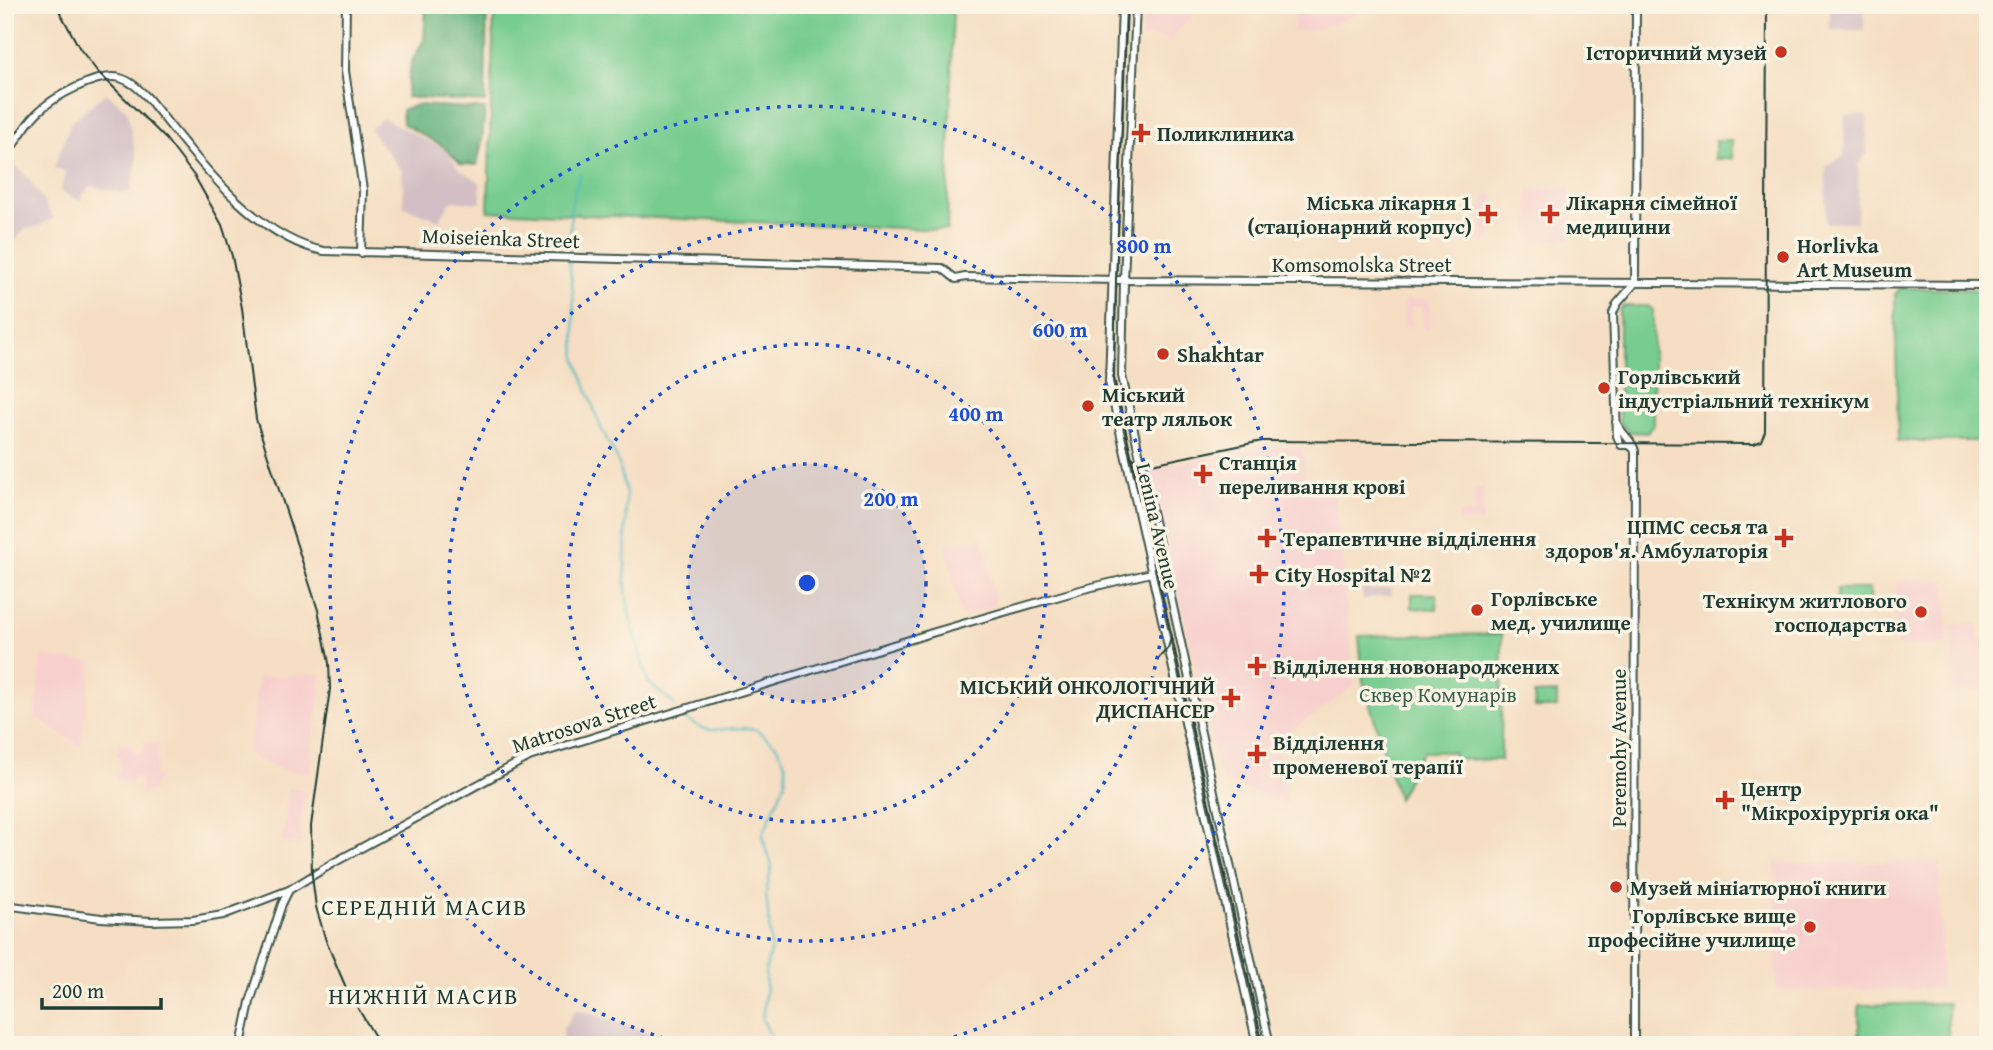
<svg xmlns="http://www.w3.org/2000/svg" width="1993" height="1050" viewBox="0 0 1993 1050" font-family="'Gentium Book Plus',serif">
	<rect width="100%" height="100%" fill="#fcf5e5"/>
	<filter id="ink" filterUnits="userSpaceOnUse"><feTurbulence type="fractalNoise" baseFrequency=".0143" numOctaves="2"/><feDisplacementMap in="SourceGraphic" scale="14" xChannelSelector="R" yChannelSelector="G"/><feConvolveMatrix kernelMatrix="1 2 1 2 8 2 1 2 1" color-interpolation-filters="sRGB"/></filter>
	<filter id="wash" filterUnits="userSpaceOnUse"><feTurbulence type="fractalNoise" baseFrequency=".00686" numOctaves="4" result="noise"/><feDisplacementMap in="SourceGraphic" scale="28" xChannelSelector="R" yChannelSelector="G"/><feGaussianBlur stdDeviation="1.57" result="paint"/><feColorMatrix in="noise" values="0 0 0 0 0 0 0 0 0 0 0 0 0 0 0 0 0 1.4 0 .05"/><feComposite in="paint" operator="in"/></filter>
	<g filter="url(#wash)">
		<rect width="100%" height="100%" fill="#f5dec3"/>
		<path fill="#f7d0ce" d="M1143,5H1201L1169,41L1165,37H1142Z
			M1273,5H1371L1337,23L1309,31H1294V8Z
			M1529,189H1570V240H1529Z
			M1483,194L1495,195L1491,241H1486V244L1482,243Z
			M1430,299V329H1424V312H1422L1421,307H1411L1412,327H1404V300Z
			M1262,446L1303,448L1305,483L1333,481L1355,685L1276,742L1288,803L1221,781L1150,469Z
			M1475,489H1483V522H1458V514H1475Z
			M983,538L996,606L961,615L946,545Z
			M1896,580H1947V645H1896Z
			M1952,624H1978V639H1988V690H1952Z
			M41,656L92,662L81,746L35,717Z
			M322,674L309,773L282,770L248,755L258,677Z
			M146,742L159,743L155,775L159,777L152,792L140,791V779L133,777L131,782L117,780V771H120L121,757L117,756L120,744L133,745V753L141,754Z
			M289,788L306,792L300,823L301,844L282,843Z
			M1940,862L1941,989L1776,990L1775,863Z"/>
		<path fill="#d2bec4" d="M1830,5H1864V30H1830Z
			M106,93L127,110L137,160L131,190L124,193L90,186L80,200L60,192L66,172L54,168L71,122Z
			M1867,115V153L1859,164L1857,222L1826,223V166L1844,156L1845,116Z
			M383,118L447,151L458,168L480,182L481,203L451,201L439,220L404,207L402,171L370,129Z
			M15,166L26,175L54,218L38,227L25,229L5,252V179Z
			M1368,574L1370,590L1391,588L1392,595L1363,599L1360,575Z
			M576,1009L683,1043L689,1045H562L563,1029Z"/>
		<path fill="#77cc90" stroke="#4b8462" stroke-width="2" d="M494,5H953L947,230L488,211Z
			M1715,141H1732V159H1715Z
			M1901,288L1988,290V441H1898L1895,294Z
			M1623,306H1648L1653,310V424L1647,433L1629,432L1619,423V311Z
			M1837,589H1870V610H1837Z
			M1412,594H1437V609L1412,608Z
			M1502,634L1501,760L1454,759L1453,752H1422L1398,799L1363,681L1359,636Z
			M1557,693V708H1535L1534,694Z
			M1948,1003V1045H1859V1005Z"/>
		<path fill="#61b07a" stroke="#407657" stroke-width="2" d="M426,5H487L485,102L406,97L411,63L424,40Z
			M417,105L485,109L482,141L477,165L461,164L444,147L403,124L402,110Z"/>
		<g fill="none" stroke-linecap="round" stroke-linejoin="round">
			<path stroke="#4ab8c2" stroke-width="2" d="M570,254L571,206L580,173
				M569,260L573,291L576,358L600,426L618,461L626,493L625,581L629,614L648,682L675,705
				M681,717L702,728L711,730L739,728L755,729L776,745L786,765L785,783L763,834L765,847L772,865L766,892L771,948L765,972L766,987L762,1018L771,1037L770,1045"/>
		</g>
	</g>
	<g filter="url(#ink)">
		<g fill="none" stroke-linecap="round" stroke-linejoin="round">
			<g stroke="#3f5549" stroke-width="10">
				<path id="secondary" d="M346,5L345,71L363,190L361,253
					M1122,5L1109,382L1257,1045
					M1136,5L1124,280L1122,376L1270,1045
					M5,157C16,142 25,125 37,113C53,97 98,72 120,78C131,81 139,89 147,97C192,151 251,237 324,251L942,268L956,279L965,277L1116,280L1988,285
					M1616,422C1621,434 1632,439 1635,451L1634,1045
					M1634,449L1629,445H1621L1617,436L1613,313L1617,304L1635,283L1636,5
					M5,905L101,918L151,921L193,920L223,915L289,890L335,862L529,757L935,632L1084,589L1151,573
					M241,1045L250,1002L282,904L289,890"/>
			</g>
			<use href="#secondary" stroke="#fff" stroke-width="6"/>
			<path stroke="#1f3d34" stroke-width="2" d="M1127,5L1116,280L1114,378L1263,1045
				M1130,455L1138,463L1147,465L1262,441L1754,444L1761,441L1765,431L1767,5
				M1158,659L1168,648L1172,635"/>
			<path stroke="#1f3d34" stroke-width="2" d="M56,5L80,49L97,71L166,139L195,177L222,225L232,256L242,308L256,419L318,610L329,663L330,689L311,826L312,876L316,907L326,941L347,990L380,1045"/>
		</g>
	</g>
	<circle cx="807" cy="583" r="119" fill="#1d4ed8" fill-opacity=".12"/>
	<g fill="none" stroke="#1d4ed8" stroke-width="3.5" stroke-dasharray="3.5 7">
		<circle cx="807" cy="583" r="119"/>
		<circle cx="807" cy="583" r="239"/>
		<circle cx="807" cy="583" r="358"/>
		<path d="M684 1044A477 477 0 1 1 930 1044"/>
	</g>
	<g fill="#c8321e" stroke="#fcf5e5" stroke-width="2.5">
		<circle cx="1781" cy="52" r="7"/>
		<path d="M1137.5 122.5h7v7h7v7h-7v7h-7v-7h-7v-7h7z"/>
		<path d="M1484.5 203.5h7v7h7v7h-7v7h-7v-7h-7v-7h7z"/>
		<path d="M1546.5 203.5h7v7h7v7h-7v7h-7v-7h-7v-7h7z"/>
		<circle cx="1783" cy="257" r="7"/>
		<circle cx="1163" cy="354" r="7"/>
		<circle cx="1604" cy="388" r="7"/>
		<circle cx="1088" cy="406" r="7"/>
		<path d="M1199.5 463.5h7v7h7v7h-7v7h-7v-7h-7v-7h7z"/>
		<path d="M1263.5 527.5h7v7h7v7h-7v7h-7v-7h-7v-7h7z"/>
		<path d="M1780.5 527.5h7v7h7v7h-7v7h-7v-7h-7v-7h7z"/>
		<path d="M1255.5 563.5h7v7h7v7h-7v7h-7v-7h-7v-7h7z"/>
		<circle cx="1477" cy="610" r="7"/>
		<circle cx="1921" cy="612" r="7"/>
		<path d="M1253.5 655.5h7v7h7v7h-7v7h-7v-7h-7v-7h7z"/>
		<path d="M1227.5 687.5h7v7h7v7h-7v7h-7v-7h-7v-7h7z"/>
		<path d="M1253.5 743.5h7v7h7v7h-7v7h-7v-7h-7v-7h7z"/>
		<path d="M1721.5 789.5h7v7h7v7h-7v7h-7v-7h-7v-7h7z"/>
		<circle cx="1616" cy="887" r="7"/>
		<circle cx="1810" cy="927" r="7"/>
	</g>
	<g text-anchor="middle" dominant-baseline="central" stroke-width="7" stroke-linejoin="round" paint-order="stroke">
		<g font-size="21" font-weight="bold" fill="#1f3d34" stroke="#fcf5e5" text-anchor="start">
			<text x="1767" y="52" text-anchor="end">Історичний музей</text>
			<text x="1157" y="133">Поликлиника</text>
			<text x="1472" y="202" text-anchor="end">Міська лікарня 1<tspan x="1472" dy="24">(стаціонарний корпус)</tspan></text>
			<text x="1566" y="202">Лікарня сімейної<tspan x="1566" dy="24">медицини</tspan></text>
			<text x="1797" y="245">Horlivka<tspan x="1797" dy="24">Art Museum</tspan></text>
			<text x="1177" y="354">Shakhtar</text>
			<text x="1618" y="376">Горлівський<tspan x="1618" dy="24">індустріальний технікум</tspan></text>
			<text x="1102" y="394">Міський<tspan x="1102" dy="24">театр ляльок</tspan></text>
			<text x="1219" y="462">Станція<tspan x="1219" dy="24">переливання крові</tspan></text>
			<text x="1768" y="526" text-anchor="end">ЦПМС сесья та<tspan x="1768" dy="24">здоров'я. Амбулаторія</tspan></text>
			<text x="1283" y="538">Терапевтичне відділення</text>
			<text x="1275" y="574">City Hospital №2</text>
			<text x="1491" y="598">Горлівське<tspan x="1491" dy="24">мед. училище</tspan></text>
			<text x="1907" y="600" text-anchor="end">Технікум житлового<tspan x="1907" dy="24">господарства</tspan></text>
			<text x="1273" y="666">Відділення новонароджених</text>
			<text x="1215" y="686" text-anchor="end">МІСЬКИЙ ОНКОЛОГІЧНИЙ<tspan x="1215" dy="24">ДИСПАНСЕР</tspan></text>
			<text x="1273" y="742">Відділення<tspan x="1273" dy="24">променевої терапії</tspan></text>
			<text x="1741" y="788">Центр<tspan x="1741" dy="24">"Мікрохірургія ока"</tspan></text>
			<text x="1630" y="887">Музей мініатюрної книги</text>
			<text x="1796" y="915" text-anchor="end">Горлівське вище<tspan x="1796" dy="24">професійне училище</tspan></text>
		</g>
		<g font-size="21" fill="#1f3d34" stroke="#fcf5e5">
			<text transform="translate(501 238) rotate(2)">Moiseienka Street</text>
			<text x="1362" y="264">Komsomolska Street</text>
			<text transform="translate(1158 526) rotate(77)">Lenina Avenue</text>
			<text transform="translate(584 723) rotate(-18)">Matrosova Street</text>
			<text transform="translate(1618 748) rotate(-90)">Peremohy Avenue</text>
		</g>
		<g font-size="21" fill="#35614b" stroke="#fcf5e5">
			<text x="1438" y="694">Сквер Комунарів</text>
		</g>
		<g font-size="23" letter-spacing="2" fill="#1f3d34" stroke="#fcf5e5">
			<text x="425" y="906">СЕРЕДНІЙ МАСИВ</text>
			<text x="424" y="995">НИЖНІЙ МАСИВ</text>
		</g>
	</g>
	<circle cx="807" cy="583" r="10" fill="#1d4ed8" stroke="#fcf5e5" stroke-width="3.5"/>
	<g font-size="21" text-anchor="middle" font-weight="bold" fill="#1d4ed8" stroke="#fcf5e5" stroke-width="7" stroke-linejoin="round" paint-order="stroke">
		<text x="1144" y="253">800 m</text>
		<text x="1060" y="337">600 m</text>
		<text x="976" y="421">400 m</text>
		<text x="891" y="506">200 m</text>
	</g>
	<rect width="1993" height="1050" fill="none" stroke="#fcf5e5" stroke-width="28"/>
	<path d="M42 998v10h119v-10" fill="none" stroke="#1f3d34" stroke-width="3.5"/>
	<text x="52" y="998" font-size="21" fill="#1f3d34" stroke="#fcf5e5" stroke-width="5" paint-order="stroke">200 m</text>
</svg>
